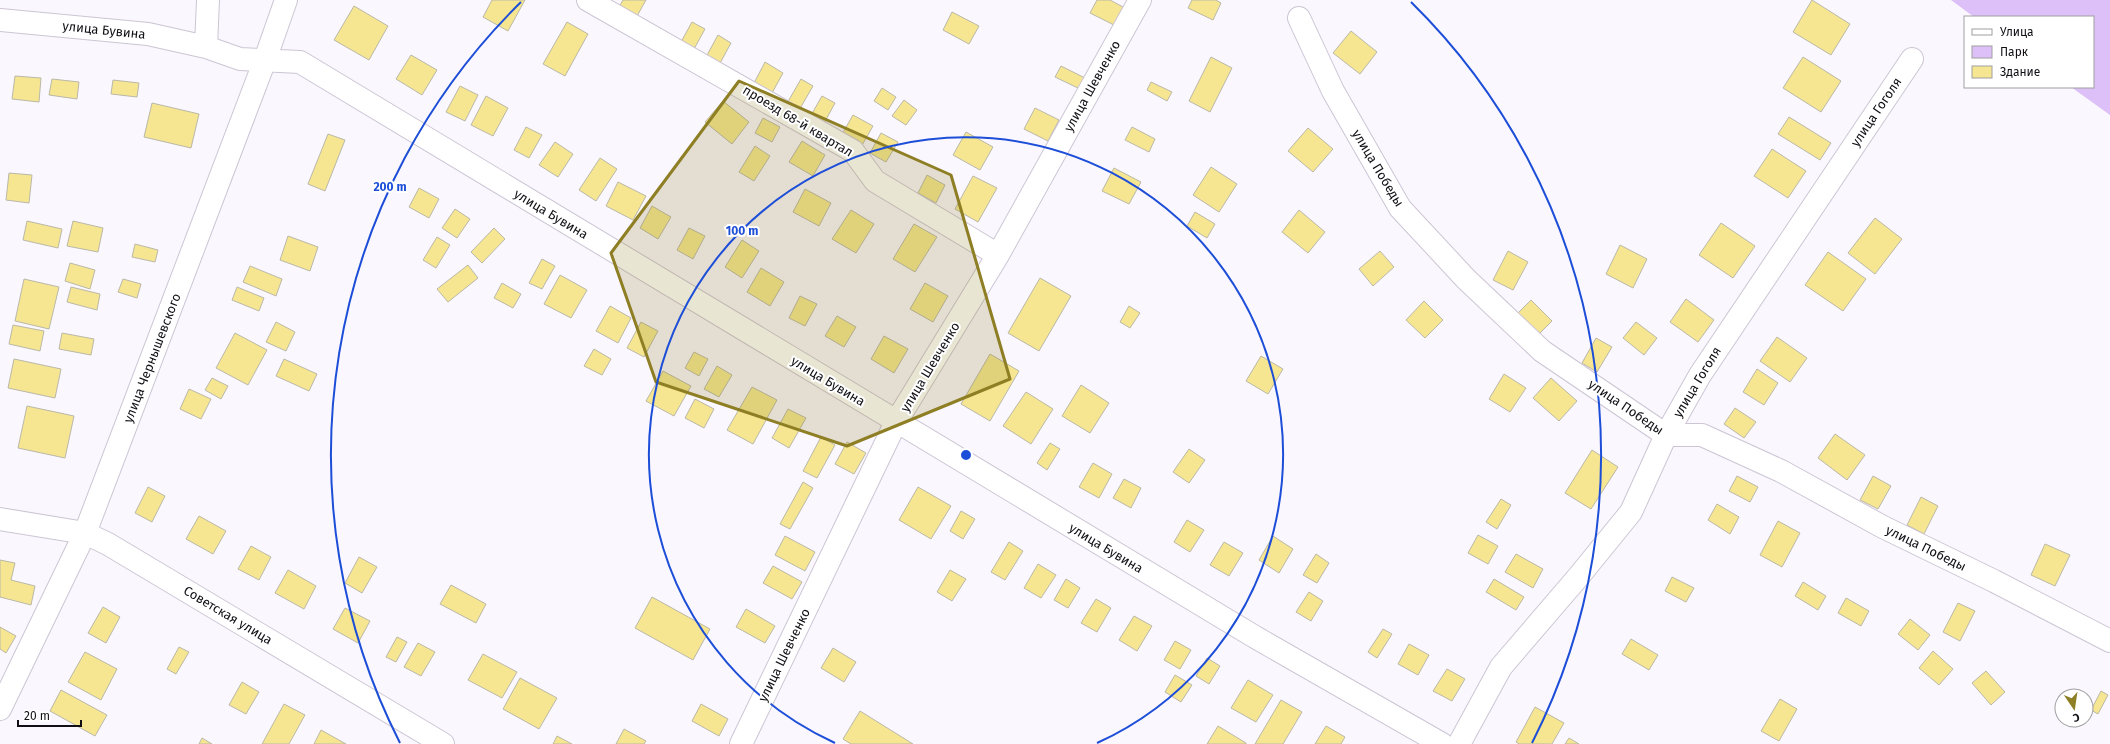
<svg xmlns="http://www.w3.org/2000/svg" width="2110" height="744" viewBox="0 0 2110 744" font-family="'Fira Sans',sans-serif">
	<rect width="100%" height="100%" fill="#faf7fe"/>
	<path fill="#dcc0f7" d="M1951,0H2110V115L2071,87H2093V17H1974Z"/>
	<path fill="#f6e692" stroke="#bab8a8" d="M492,0H525L508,31L483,17Z
		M623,0H646L637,16L619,7Z
		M1097,0H1110L1123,7L1114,25L1090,13Z
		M1192,0H1216L1221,3L1213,20L1188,8Z
		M1812,0L1850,24L1831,55L1793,32Z
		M354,6L388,26L369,60L334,40Z
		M952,12L979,26L969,44L943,30Z
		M567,22L588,34L565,76L543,64Z
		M692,22L705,29L694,49L681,42Z
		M1351,31L1377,52L1360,74L1333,53Z
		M718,35L731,43L719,65L706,57Z
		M411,55L437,70L422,95L396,79Z
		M1211,57L1232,68L1210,112L1189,101Z
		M1803,57L1841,81L1821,112L1783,88Z
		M765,62L783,73L772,93L754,83Z
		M1061,66L1085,78L1080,89L1055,77Z
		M15,76L41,78L39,102L12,99Z
		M52,79L79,82L77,99L49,95Z
		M801,79L813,86L798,112L786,105Z
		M113,80L139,83L137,97L111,94Z
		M1151,82L1172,92L1167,101L1147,90Z
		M460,86L478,95L465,121L446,112Z
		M882,88L896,97L888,110L874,101Z
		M486,96L508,108L493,136L471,125Z
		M822,96L835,103L823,125L810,117Z
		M904,100L917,110L906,125L892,116Z
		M723,101L749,122L732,144L705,122Z
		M152,103L199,114L191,148L144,137Z
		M1035,108L1059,120L1048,141L1024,129Z
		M853,115L873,126L861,147L841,136Z
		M1789,117L1831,143L1820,160L1778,134Z
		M763,118L780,127L772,142L755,133Z
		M526,127L542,135L529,158L514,150Z
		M1132,127L1155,139L1149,152L1125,140Z
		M1308,128L1333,149L1313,172L1288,151Z
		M966,132L993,147L980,170L953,155Z
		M881,133L898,142L886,162L870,153Z
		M328,134L345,140L325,191L308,184Z
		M802,141L825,155L813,176L789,162Z
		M555,142L573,154L558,177L539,165Z
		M755,146L770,156L754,181L739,172Z
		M1772,149L1806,171L1788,198L1754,176Z
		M600,158L617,169L596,201L579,190Z
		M1211,167L1237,184L1219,212L1193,195Z
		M1114,168L1141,182L1129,204L1102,191Z
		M9,173L32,175L29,203L6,200Z
		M927,175L945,185L936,203L918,193Z
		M973,176L997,188L978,222L955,209Z
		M618,182L646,196L633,220L606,206Z
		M419,188L439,199L429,218L409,207Z
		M805,189L831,203L819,226L793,212Z
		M652,206L671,217L658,239L640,228Z
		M455,209L470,219L457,238L442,228Z
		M851,210L874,224L856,253L832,239Z
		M1299,210L1325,232L1308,253L1282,232Z
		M1195,212L1215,224L1207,238L1187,226Z
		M1875,218L1902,239L1875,274L1848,253Z
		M27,221L62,229L58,248L23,240Z
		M73,221L103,228L98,252L67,246Z
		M1721,223L1755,246L1733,278L1699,255Z
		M914,224L937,237L915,272L893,259Z
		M494,228L505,239L482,263L471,252Z
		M689,228L705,236L693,259L677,250Z
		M288,236L318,247L310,271L280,260Z
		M437,237L450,245L436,268L423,260Z
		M742,240L759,251L742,278L725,267Z
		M135,244L158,250L155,262L132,257Z
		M1620,245L1647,259L1633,288L1606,274Z
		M1380,251L1394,267L1373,286L1359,269Z
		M1508,251L1528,262L1513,290L1493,280Z
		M1828,252L1866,279L1843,311L1805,285Z
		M542,259L555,266L542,289L529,283Z
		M70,263L95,270L90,289L65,281Z
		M468,265L478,278L448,302L437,289Z
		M250,266L282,279L276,296L243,282Z
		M761,268L784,282L770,306L747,292Z
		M560,275L587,290L571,318L544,304Z
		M1040,278L1071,296L1039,351L1008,333Z
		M24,279L59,287L49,329L15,321Z
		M123,279L141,284L137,298L118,292Z
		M502,283L521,294L513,308L494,298Z
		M925,283L948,296L933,322L910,309Z
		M71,287L100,294L97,310L67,302Z
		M237,287L264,298L259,311L232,300Z
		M800,296L817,304L805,326L789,318Z
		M1686,299L1714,320L1698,342L1670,322Z
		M1531,300L1552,321L1539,334L1518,313Z
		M1424,301L1443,320L1425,338L1406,320Z
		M610,306L631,318L618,343L596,331Z
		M1129,306L1140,313L1130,328L1120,322Z
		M837,316L856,327L844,347L825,336Z
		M276,322L295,332L286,351L266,342Z
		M641,322L658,331L644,357L627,348Z
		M1636,322L1657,338L1644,355L1623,338Z
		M13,325L44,331L40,351L9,344Z
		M62,333L94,339L91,355L59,349Z
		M235,333L267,350L248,385L216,368Z
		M884,336L908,349L894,373L871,359Z
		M1777,337L1807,358L1790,382L1760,361Z
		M1596,338L1612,347L1597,372L1582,363Z
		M594,349L611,359L602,375L584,366Z
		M694,352L708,359L699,376L685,368Z
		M990,354L1019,371L990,421L961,404Z
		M1261,356L1283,369L1268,394L1246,381Z
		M14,359L61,369L55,398L8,388Z
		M284,359L317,374L309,391L276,376Z
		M717,366L732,375L719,397L704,389Z
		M1757,369L1778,383L1764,405L1743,392Z
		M663,371L691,386L674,416L646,401Z
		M1504,374L1526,388L1510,412L1489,399Z
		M212,378L228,386L221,399L205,390Z
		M1551,378L1577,401L1559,421L1533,398Z
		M1081,385L1109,403L1090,433L1062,416Z
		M752,387L777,400L753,444L727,430Z
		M189,389L211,399L201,419L180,409Z
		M1026,392L1053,409L1031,444L1003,426Z
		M695,399L714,409L704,428L685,418Z
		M27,406L74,416L65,458L18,448Z
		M1735,408L1756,422L1744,438L1724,424Z
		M788,409L806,418L789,448L772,438Z
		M1835,434L1865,455L1847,480L1818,458Z
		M821,437L835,445L817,478L803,471Z
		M847,442L866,453L854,474L835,464Z
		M1050,443L1060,449L1047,470L1037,463Z
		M1189,449L1205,460L1189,483L1173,472Z
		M1592,450L1618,467L1591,509L1565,493Z
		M1093,463L1112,474L1099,498L1079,487Z
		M1737,476L1758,487L1750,502L1729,491Z
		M1873,476L1891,486L1878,509L1860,500Z
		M1124,479L1141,488L1131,508L1113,498Z
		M803,482L813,488L790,529L780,524Z
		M148,487L165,496L152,522L135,513Z
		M918,487L951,506L931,539L899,520Z
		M1921,497L1938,506L1924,534L1907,525Z
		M1501,499L1511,505L1497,529L1486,522Z
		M1717,504L1739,517L1730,534L1708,520Z
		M961,511L975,519L963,539L950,531Z
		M199,516L226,531L213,554L186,539Z
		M1187,520L1204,530L1190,552L1174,542Z
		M1778,521L1800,533L1782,567L1760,555Z
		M1478,535L1498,546L1488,564L1468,553Z
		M785,536L815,552L805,571L775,555Z
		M1273,536L1293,549L1279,573L1259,560Z
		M1009,542L1023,551L1005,580L991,572Z
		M1224,542L1243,553L1229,576L1210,565Z
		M2045,544L2070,555L2055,586L2031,575Z
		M251,546L271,557L259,580L238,569Z
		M1316,554L1329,563L1317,583L1303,575Z
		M1516,554L1543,569L1533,588L1505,572Z
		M359,557L377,567L362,593L345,583Z
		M0,560L15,563L11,580L35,586L31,605L0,597Z
		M1038,564L1056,575L1041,598L1024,588Z
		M773,566L802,582L792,599L763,583Z
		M288,570L316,586L304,609L275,593Z
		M950,570L966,579L952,601L937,592Z
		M1672,577L1694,588L1686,602L1665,591Z
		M1066,579L1080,588L1068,608L1054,600Z
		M1494,579L1524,597L1516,610L1486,592Z
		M1803,582L1826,596L1818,610L1795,596Z
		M451,585L486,604L476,623L440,604Z
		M1309,592L1323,601L1311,621L1296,612Z
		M652,597L710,629L693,660L635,628Z
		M1846,598L1869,611L1861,626L1838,613Z
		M1096,599L1111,608L1097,632L1081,623Z
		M1958,603L1975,611L1960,641L1943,632Z
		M103,607L120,617L106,643L88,633Z
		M345,608L370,621L358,643L333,629Z
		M746,609L775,626L765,643L736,627Z
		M1134,616L1152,626L1137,651L1119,640Z
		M1910,619L1930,635L1918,650L1898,634Z
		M0,627L16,636L6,653L0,649Z
		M1383,629L1392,634L1377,658L1368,652Z
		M397,637L407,642L396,662L386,657Z
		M1631,639L1658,655L1649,670L1622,654Z
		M1175,641L1191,650L1180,669L1164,660Z
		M418,643L435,652L421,676L404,667Z
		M1409,644L1429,655L1418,675L1398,664Z
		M179,647L189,652L176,674L167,669Z
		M833,648L856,662L844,682L821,668Z
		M1933,651L1953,669L1939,685L1919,668Z
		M85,652L117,669L101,700L68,682Z
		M483,654L517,672L502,698L468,680Z
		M1207,658L1220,666L1209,684L1196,676Z
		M1447,669L1465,679L1452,701L1433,691Z
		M1986,671L2005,692L1991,705L1972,683Z
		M1175,675L1192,685L1181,702L1165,692Z
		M520,678L557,698L539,729L503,709Z
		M1248,680L1273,695L1256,722L1231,708Z
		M242,682L259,692L246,714L229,705Z
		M61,690L107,715L95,736L50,711Z
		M2101,691L2108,695L2098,714L2091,710Z
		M1780,699L1797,709L1779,741L1761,731Z
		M1281,700L1302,712L1283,744H1255Z
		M284,704L305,715L289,744H262Z
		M701,704L728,719L719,736L692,721Z
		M1535,707L1564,723L1552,744H1519L1516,742Z
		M860,711L913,744H851L843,739Z
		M1218,726L1246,743V744H1207Z
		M1326,726L1345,737L1341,744H1315Z
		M624,729L646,741L644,744H616Z
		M321,730L346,744H314Z
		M557,736L572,744H553Z
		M202,738L212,744H199Z
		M1569,738L1579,744H1565Z"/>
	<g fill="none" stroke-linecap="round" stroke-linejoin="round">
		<g stroke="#cdc5d4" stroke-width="24">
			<path id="street" d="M588,0L853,151L875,181L998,255
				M1299,18L1333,91L1400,208L1466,279L1542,351L1666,435H1702L1781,471L1883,527L1994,581L2110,641
				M0,20L148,34L206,47L240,59L300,62L1255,637L1442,744
				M206,47L208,0
				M0,519L85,533L108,544L443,744
				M0,709L85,533L265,60L286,0
				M741,744L896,422L998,255L1140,0
				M1459,744L1501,667L1579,576L1631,512L1666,435L1700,375L1912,59"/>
		</g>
		<use href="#street" stroke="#fff" stroke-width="22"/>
	</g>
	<path fill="#8e7e24" fill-opacity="0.2" stroke="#8e7e24" stroke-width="3" stroke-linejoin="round" d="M739,81L951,175L1010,379L847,446L656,382L611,253Z"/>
	<g fill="none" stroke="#1d4ed8" stroke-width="2">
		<path d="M835 743A317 317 0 1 1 1097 743"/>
		<path d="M400 743A635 635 0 0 1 521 2M1411 2A635 635 0 0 1 1532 743"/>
	</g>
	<g text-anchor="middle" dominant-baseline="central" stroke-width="4" stroke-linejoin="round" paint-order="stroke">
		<g font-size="13" fill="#110f14" stroke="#fff">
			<text transform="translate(104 30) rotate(6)">улица Бувина</text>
			<text transform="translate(1092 86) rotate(-61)">улица Шевченко</text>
			<text transform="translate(1876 112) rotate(-56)">улица Гоголя</text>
			<text transform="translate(798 121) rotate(31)">проезд 68-й квартал</text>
			<text transform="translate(1378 168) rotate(59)">улица Победы</text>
			<text transform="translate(551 214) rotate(31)">улица Бувина</text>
			<text transform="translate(152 358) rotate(-69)">улица Чернышевского</text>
			<text transform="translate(930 367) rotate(-59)">улица Шевченко</text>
			<text transform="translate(828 381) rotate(31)">улица Бувина</text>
			<text transform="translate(1697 382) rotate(-59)">улица Гоголя</text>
			<text transform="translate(1626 407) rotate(34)">улица Победы</text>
			<text transform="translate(1106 548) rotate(31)">улица Бувина</text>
			<text transform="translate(1926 548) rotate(26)">улица Победы</text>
			<text transform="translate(228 615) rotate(31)">Советская улица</text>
			<text transform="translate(784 655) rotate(-64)">улица Шевченко</text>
		</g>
	</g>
	<circle cx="966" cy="455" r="6" fill="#1d4ed8" stroke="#fff" stroke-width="2"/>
	<g font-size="12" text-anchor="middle" font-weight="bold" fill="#1d4ed8" stroke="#fff" stroke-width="4" stroke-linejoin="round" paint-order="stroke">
		<text x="390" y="191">200 m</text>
		<text x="742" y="235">100 m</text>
	</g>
	<rect x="1964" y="16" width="130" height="72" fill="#ffffff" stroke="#a09fa1"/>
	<rect x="1972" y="29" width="20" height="6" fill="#ffffff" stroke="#a09fa1"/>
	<text x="2000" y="36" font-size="12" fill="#110f14">Улица</text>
	<rect x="1972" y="46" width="20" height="12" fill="#dcc0f7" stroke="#a09fa1"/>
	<text x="2000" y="56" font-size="12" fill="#110f14">Парк</text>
	<rect x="1972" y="66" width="20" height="12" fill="#f6e692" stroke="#a09fa1"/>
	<text x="2000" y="76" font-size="12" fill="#110f14">Здание</text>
	<g transform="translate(2074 708) rotate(167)"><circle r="19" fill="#ffffff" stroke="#a09fa1"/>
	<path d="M0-3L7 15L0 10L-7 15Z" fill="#8e7e24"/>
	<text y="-6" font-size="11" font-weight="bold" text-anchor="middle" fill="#110f14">С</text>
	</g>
	<path d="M18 720v6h63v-6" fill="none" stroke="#110f14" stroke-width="2"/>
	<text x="24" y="720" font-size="12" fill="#110f14" stroke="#ffffff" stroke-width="3" paint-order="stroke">20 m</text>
</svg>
